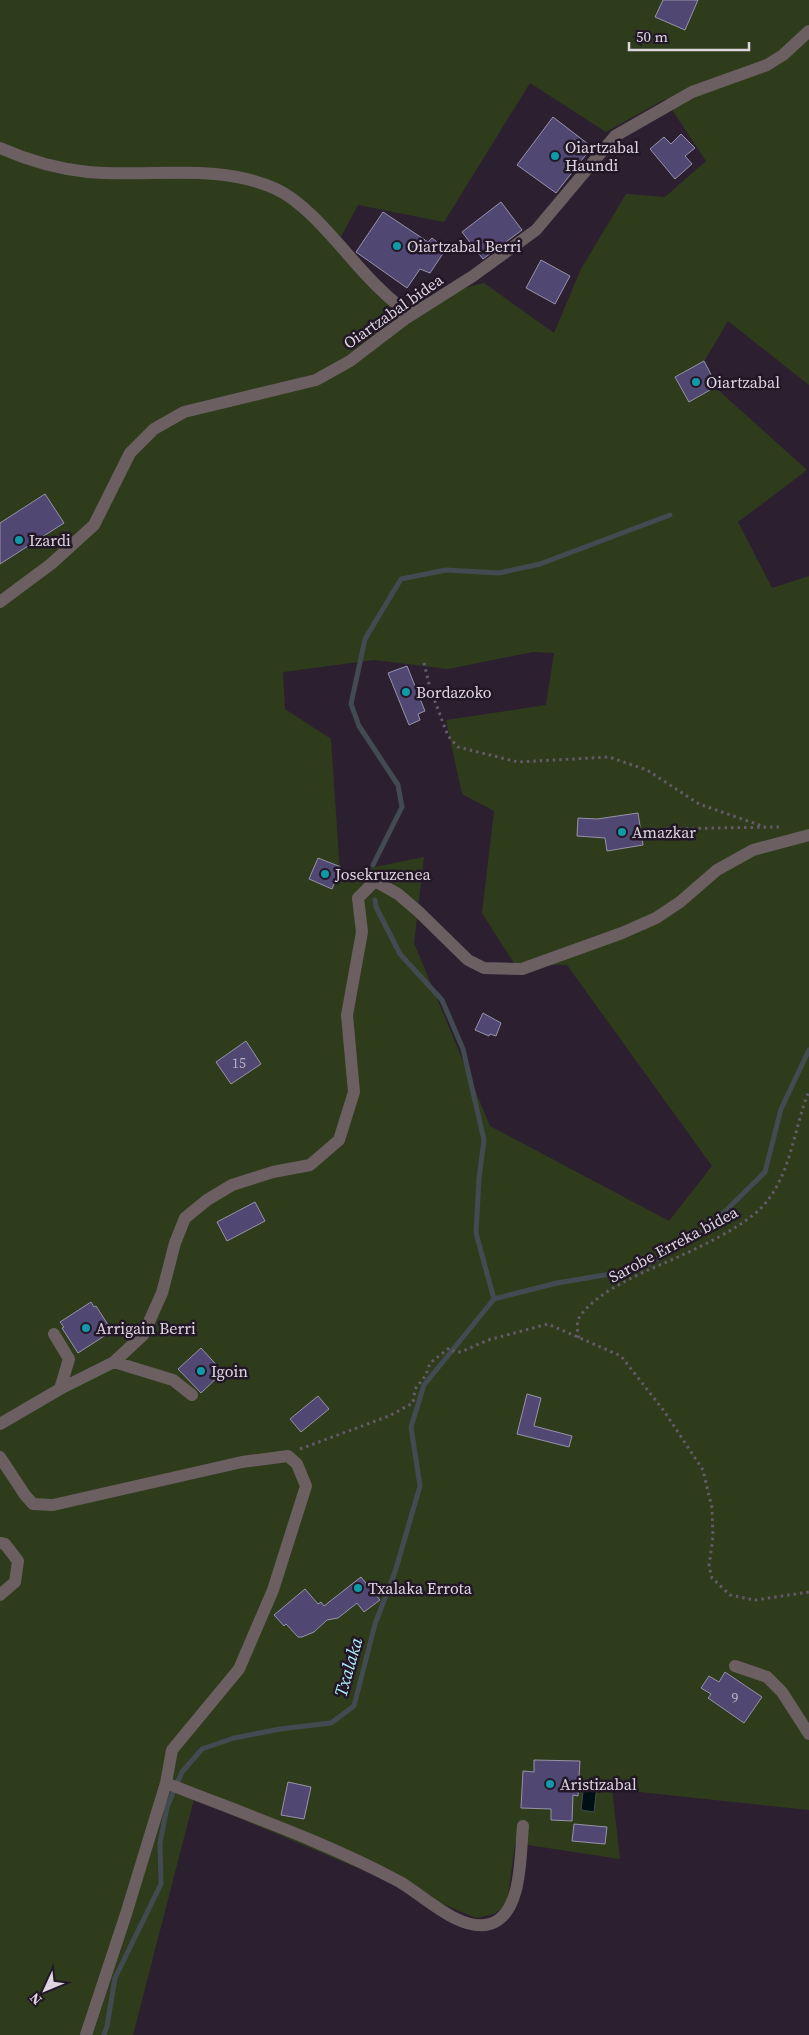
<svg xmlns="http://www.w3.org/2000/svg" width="809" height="2035" viewBox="0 0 809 2035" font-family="'Source Serif 4',serif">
	<rect width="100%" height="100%" fill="#2c2030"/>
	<path fill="#2f3c1c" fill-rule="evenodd" d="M0,0H809V385L728,321L698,372L807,470L738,522L772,588L809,576V1810L612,1789L620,1859L515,1843L507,1904L494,1914L476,1918L194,1799L133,2035H0ZM530,83L606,132L665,99L706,161L665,197L626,194L581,269L554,333L484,283L395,307L336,246L358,205L444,222ZM533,652L554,653L546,705L446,720L462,794L494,811L482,913L514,963L567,965L712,1166L669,1221L490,1126L414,943L424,857L340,874L331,739L285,709L283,672L374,660L448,669Z"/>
	<path fill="#000f14" stroke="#424b51" d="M584,1783L597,1785L594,1812L581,1810Z"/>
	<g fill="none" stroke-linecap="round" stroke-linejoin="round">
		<path stroke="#424b51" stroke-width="5" d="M373,865L402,807L398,785L359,726L351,704L365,639L401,579L446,570L499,573L540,564L670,515
			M375,900L376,907L400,954L442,1000L463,1049L484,1140L479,1178L476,1233L494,1299
			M104,2035L107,2026L115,1978L161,1884L160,1843L167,1807L182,1772L202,1749L234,1738L280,1729L331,1723L354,1706L375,1624L395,1572L420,1486L411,1427L424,1385L494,1299L557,1283L640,1269L708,1228L765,1172L781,1109L809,1050"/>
	</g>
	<path fill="#514773" stroke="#9793aa" d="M663,0H698L685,30L655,17Z
		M553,117L592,147L556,193L517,165Z
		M681,134L695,148L685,156L692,164L675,179L650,149L664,137L671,144Z
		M501,202L522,230L483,259L462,232Z
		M383,212L428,242L432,238L446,249L430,273L420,269L407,288L356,252Z
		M541,260L570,276L555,304L526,288Z
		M704,361L717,386L689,402L675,377Z
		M45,494L64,523L0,564V523Z
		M407,666L425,711L418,714L420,720L409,725L388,673Z
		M638,813L643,845L607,851L605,838L577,836L578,818L597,819Z
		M318,858L341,867L332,889L309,879Z
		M483,1013L501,1023L496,1036L490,1034L489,1036L475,1030Z
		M246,1041L261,1064L231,1084L216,1062Z
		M255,1202L265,1221L227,1241L217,1222Z
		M91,1302L94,1307L96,1306L112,1331L78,1353L62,1328L64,1327L60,1322Z
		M201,1348L223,1372L201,1393L178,1369Z
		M527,1394L541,1398L534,1426L572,1436L569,1447L517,1434Z
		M318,1396L329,1409L301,1432L290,1419Z
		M361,1577L380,1600L364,1612L357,1603L338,1618L327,1620L314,1632L302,1637H298L286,1624L284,1626L274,1615L305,1589L318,1604L321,1602L324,1606Z
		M725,1672L762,1697L744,1723L708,1698L711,1694L701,1688L709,1676L719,1682Z
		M534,1760L580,1761L578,1796L573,1795L572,1821L551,1820V1809L521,1808L523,1771L534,1772Z
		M288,1782L311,1787L304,1819L281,1815Z
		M574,1824L607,1827L605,1844L572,1841Z"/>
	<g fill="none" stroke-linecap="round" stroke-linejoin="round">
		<path stroke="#645a68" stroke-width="3" stroke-dasharray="2.5 4" stroke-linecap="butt" d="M424,663L430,688L448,736L458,747L518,762L609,757L647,770L699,804L765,827
			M653,829L780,827
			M579,1338C577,1331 576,1322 580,1316C601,1288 647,1271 678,1257C702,1246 727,1234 748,1219C791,1189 791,1135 809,1091
			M300,1449L389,1416L413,1403L415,1389L426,1375L430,1363L449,1348L455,1352H461L488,1340L548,1324L621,1356L664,1411L703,1470L712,1508L713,1537L709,1566L712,1578L730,1595L755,1600L809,1592"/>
		<path stroke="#6b5f61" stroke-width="12" d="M0,148C27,160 58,169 88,172C150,178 217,162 276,189C313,206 349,260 380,289C390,299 400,308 413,314
			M0,602L51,564L94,525L130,453L154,429L184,412L316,380L350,361L405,319L473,276L536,230L615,136L692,92L767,65L783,55L809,31
			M54,1334L69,1359L60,1389
			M114,1362L173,1380L192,1395
			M0,1424L60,1389L114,1362L143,1335L162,1293L175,1243L185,1218L207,1200L232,1185L273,1172L310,1165L339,1140L354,1092L347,1015L362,932L358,898L375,881L398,894L419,912L468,960L484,968L522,969L622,933L656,918L680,902L717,870L753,850L809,835
			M0,1457L25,1495L33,1504L53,1505L242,1462L288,1456L297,1464L306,1486L273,1590L239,1669L172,1750L166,1783C244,1814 326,1842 400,1882C424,1896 461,1933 490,1924C523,1914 520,1854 523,1826
			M0,1543L5,1544L18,1561L15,1582L0,1595
			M735,1666L767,1677L782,1692L809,1734
			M86,2035L126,1914L166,1783"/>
	</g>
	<g fill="#0f9aa8" stroke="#221726" stroke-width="2">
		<circle cx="555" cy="156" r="5"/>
		<circle cx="397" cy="246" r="5"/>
		<circle cx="696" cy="382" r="5"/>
		<circle cx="19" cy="540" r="5"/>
		<circle cx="406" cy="692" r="5"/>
		<circle cx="622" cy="832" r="5"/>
		<circle cx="325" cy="874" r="5"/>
		<circle cx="86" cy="1328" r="5"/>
		<circle cx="201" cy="1371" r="5"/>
		<circle cx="358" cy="1588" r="5"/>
		<circle cx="550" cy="1784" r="5"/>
	</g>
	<g text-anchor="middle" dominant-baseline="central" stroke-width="5" stroke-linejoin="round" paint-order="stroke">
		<g font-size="14" fill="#bab2c5">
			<text x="239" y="1063">15</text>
			<text x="735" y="1698">9</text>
		</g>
		<g font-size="16" fill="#ddd6e0" stroke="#221726" text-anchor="start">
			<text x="565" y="147">Oiartzabal<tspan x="565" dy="18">Haundi</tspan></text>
			<text x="407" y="246">Oiartzabal Berri</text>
			<text x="706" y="382">Oiartzabal</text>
			<text x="29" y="540">Izardi</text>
			<text x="416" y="692">Bordazoko</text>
			<text x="632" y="832">Amazkar</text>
			<text x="335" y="874">Josekruzenea</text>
			<text x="96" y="1328">Arrigain Berri</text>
			<text x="211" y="1371">Igoin</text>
			<text x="368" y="1588">Txalaka Errota</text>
			<text x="560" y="1784">Aristizabal</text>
		</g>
		<g font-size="16" fill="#ddd6e0" stroke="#221726">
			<text transform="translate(393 311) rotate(-35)">Oiartzabal bidea</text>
			<text transform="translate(673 1244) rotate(-28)">Sarobe Erreka bidea</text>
		</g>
		<g font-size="18" font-style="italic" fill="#b1ebf8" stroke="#221726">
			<text transform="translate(348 1667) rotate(-74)">Txalaka</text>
		</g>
	</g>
	<g transform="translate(45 1990) rotate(226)" stroke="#221726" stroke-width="4" paint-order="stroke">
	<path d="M0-4L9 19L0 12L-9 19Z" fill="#ddd6e0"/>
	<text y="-8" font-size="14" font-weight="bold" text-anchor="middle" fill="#ddd6e0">N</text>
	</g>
	<path d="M629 42v8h120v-8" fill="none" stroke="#ddd6e0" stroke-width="2.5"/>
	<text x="636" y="42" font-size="15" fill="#ddd6e0" stroke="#221726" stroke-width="4" paint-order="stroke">50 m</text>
</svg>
